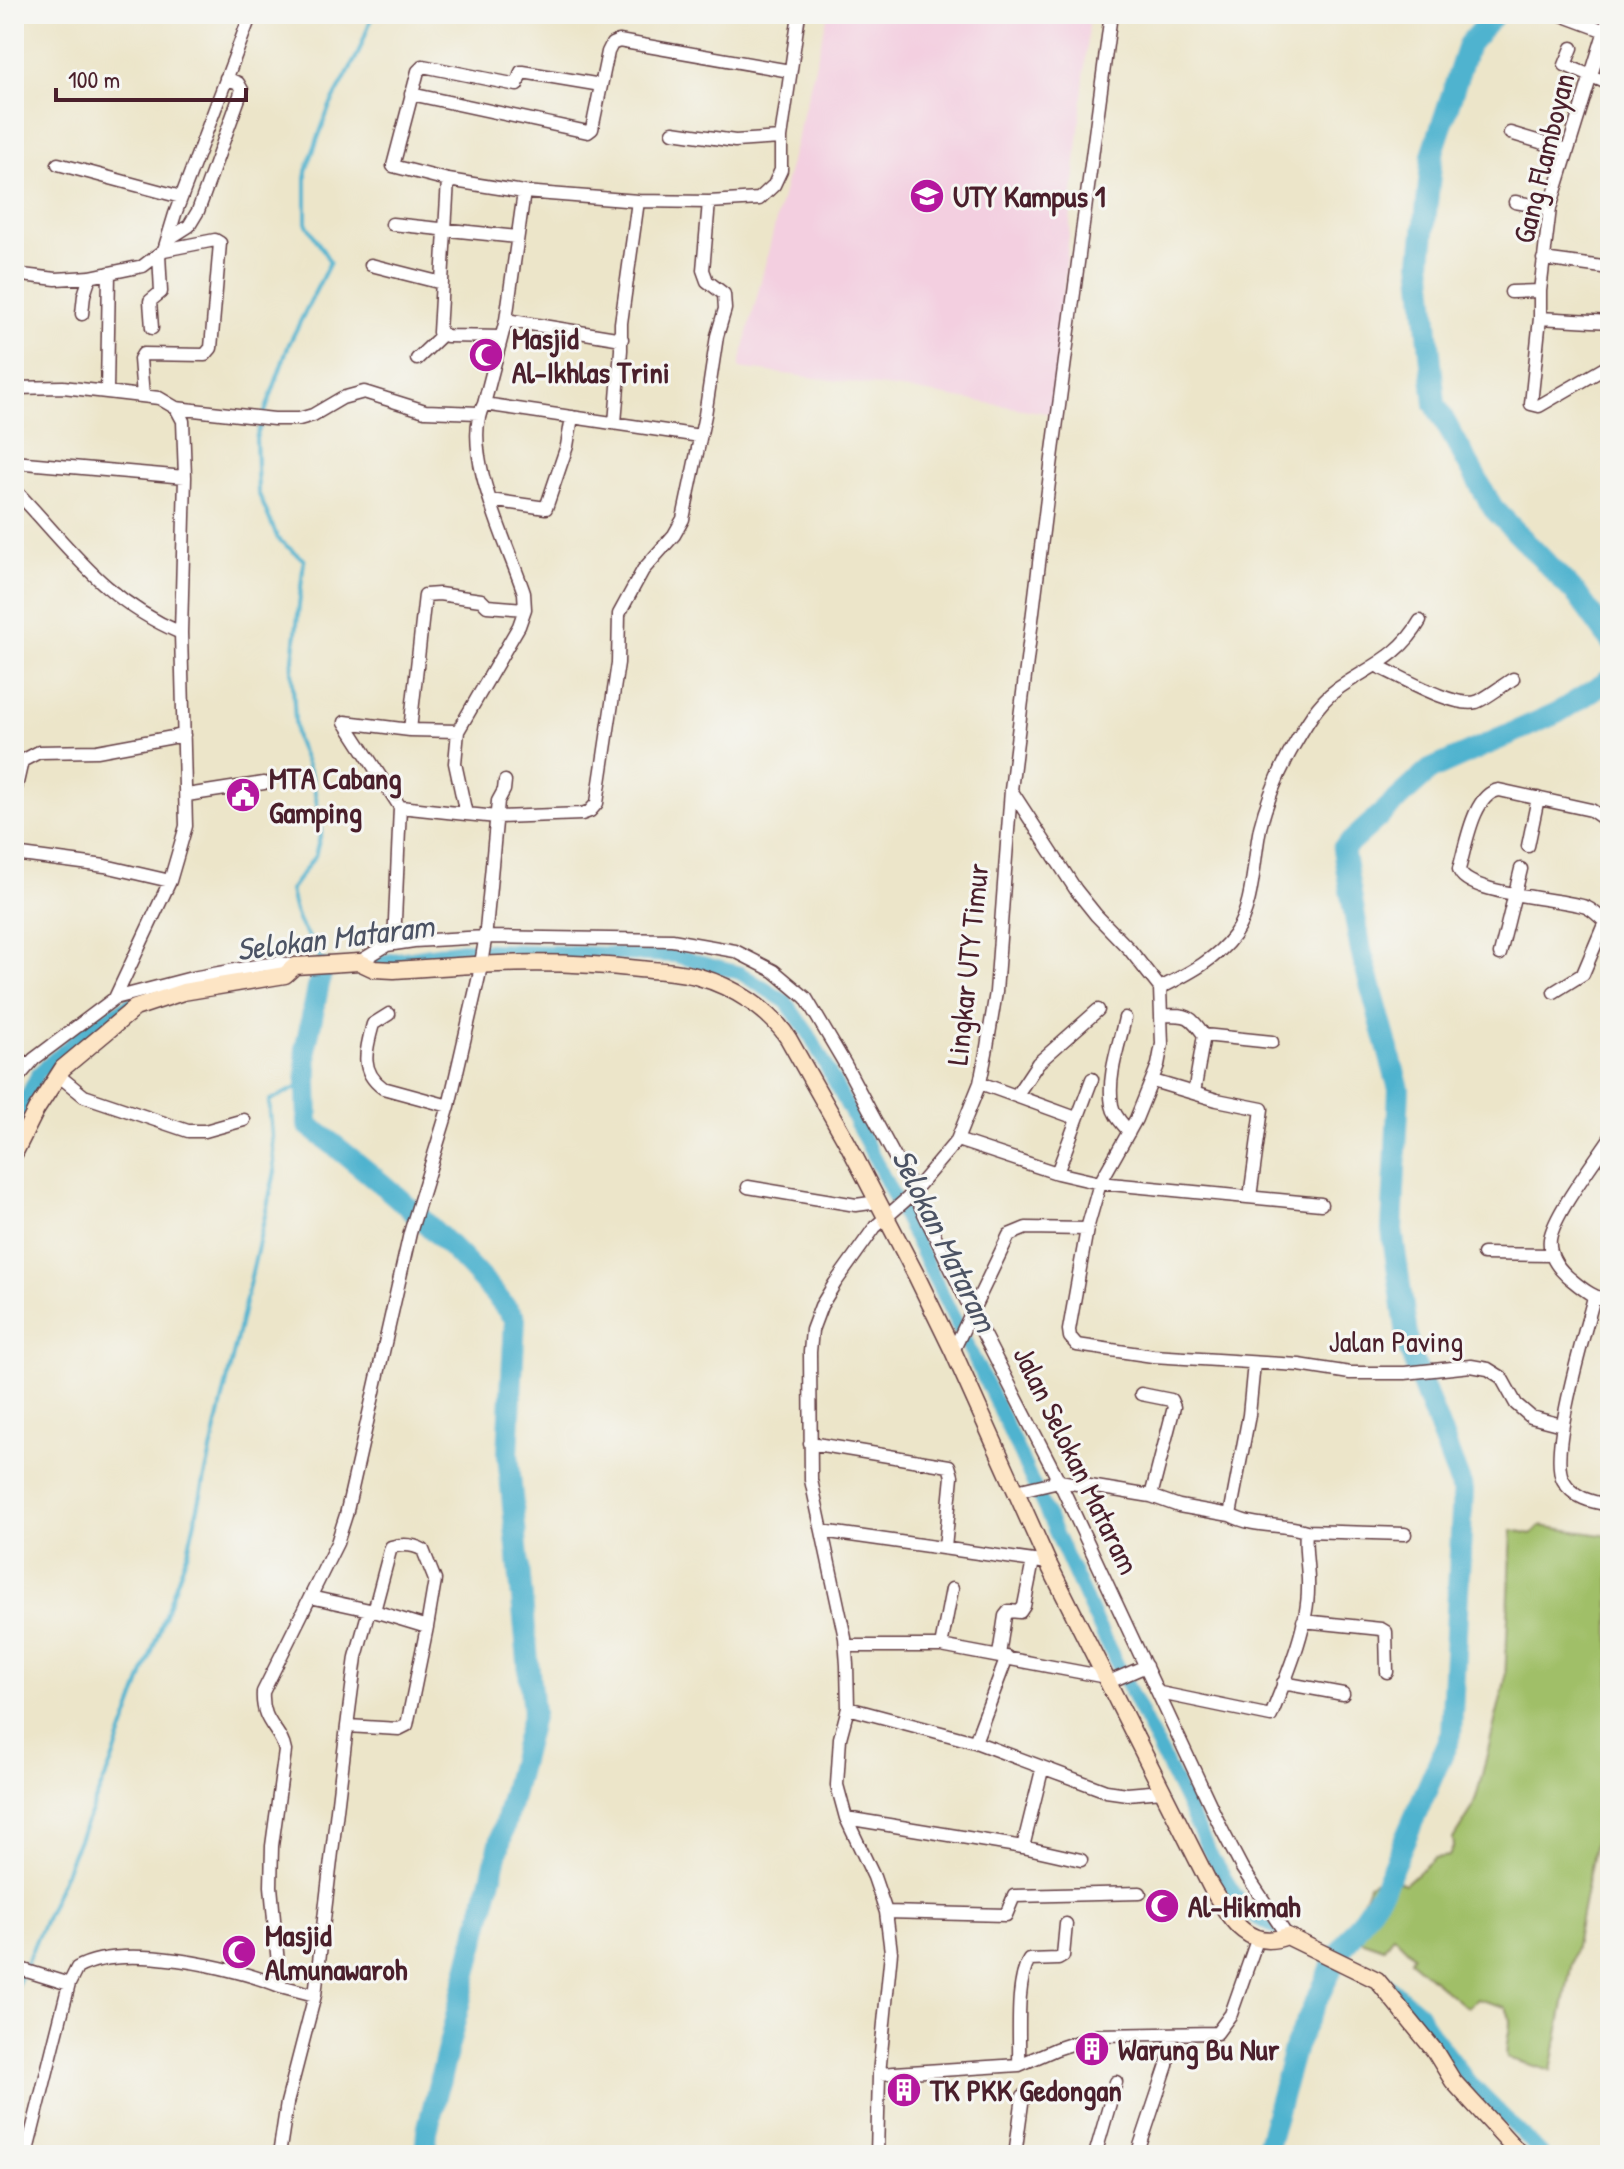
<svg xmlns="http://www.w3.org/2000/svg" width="1624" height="2169" viewBox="0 0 1624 2169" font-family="'Patrick Hand',sans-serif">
	<rect width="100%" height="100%" fill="#f6f6f2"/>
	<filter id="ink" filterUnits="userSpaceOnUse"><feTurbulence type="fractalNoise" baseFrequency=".0125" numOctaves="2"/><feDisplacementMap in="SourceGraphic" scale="16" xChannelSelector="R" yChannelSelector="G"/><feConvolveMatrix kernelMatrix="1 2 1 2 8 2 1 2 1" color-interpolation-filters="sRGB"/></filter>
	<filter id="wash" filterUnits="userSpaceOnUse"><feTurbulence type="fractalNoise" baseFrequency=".006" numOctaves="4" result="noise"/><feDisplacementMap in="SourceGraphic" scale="32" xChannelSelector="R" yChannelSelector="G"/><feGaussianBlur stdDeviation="1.8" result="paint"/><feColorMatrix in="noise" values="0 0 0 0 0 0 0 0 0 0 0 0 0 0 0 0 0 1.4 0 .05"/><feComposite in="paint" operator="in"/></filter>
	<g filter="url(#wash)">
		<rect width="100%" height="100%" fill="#ece5c9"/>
		<path fill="#f3cfe0" d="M828,14H1090L1052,414L916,391L739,368Z"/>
		<path fill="#a0bf67" stroke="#756f49" stroke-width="2" d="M1540,1526L1610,1536V1764L1551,2071L1507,2058C1503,2040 1517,2024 1505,2007L1477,1999L1468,2007L1463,2005L1410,1960L1413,1955L1393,1935L1384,1948L1355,1938L1352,1935C1352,1914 1364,1904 1369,1884L1385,1875L1405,1884L1434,1858L1449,1856L1454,1845L1453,1839L1472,1809L1478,1791L1505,1681L1512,1530L1532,1534Z"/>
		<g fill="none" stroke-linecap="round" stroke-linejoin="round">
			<path stroke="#50b3cf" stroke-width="4" d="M321,962C317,946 310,940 302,928C295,916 293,904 290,890L315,856L322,829L312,778L296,739L292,669L304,560L278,539L258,492L256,438L289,344L330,262L306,223V171L329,108L358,54L373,14
				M14,1992L111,1764L188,1551L275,1172L269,1101L307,1083"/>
			<path stroke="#50b3cf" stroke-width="14" d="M366,964L463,949L675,956L740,973L786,1002L809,1034L879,1167L999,1409L1094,1617L1212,1857L1247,1913L1290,1936
				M14,1123L38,1073L92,1025L141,998
				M1378,1976L1420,2011L1434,2035L1470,2082L1543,2155"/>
			<path stroke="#50b3cf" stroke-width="22" d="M1495,14L1468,45L1432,155L1421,261L1435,404L1493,508L1578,596L1610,640
				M322,969L306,1046L308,1125C383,1182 457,1245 515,1319L508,1454L533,1713L427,2131L425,2155
				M1265,2155L1295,2046L1338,1955L1384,1887L1451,1734L1463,1491L1409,1349L1392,1230L1399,1089L1361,951L1343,849L1430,770L1557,713L1610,680"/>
		</g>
	</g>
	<g filter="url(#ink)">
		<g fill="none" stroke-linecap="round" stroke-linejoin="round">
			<g stroke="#623d43" stroke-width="15">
				<path id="street" d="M1559,14L1605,31
					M1610,14L1550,208L1540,291V318L1531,404L1539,406L1610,365
					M1572,48L1565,65L1610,84
					M411,94L588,132L592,129L608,52L612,44L619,41L790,71
					M673,132L735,141L781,138
					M1510,133L1567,150
					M58,164L181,197
					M448,180L439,332L447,336L501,337
					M524,192L448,180L393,166L418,71L423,66L517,85L521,72H523L601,85
					M709,202L638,201L524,192L506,320L484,404C459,448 509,547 524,593L525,609L519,626L458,731L455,763L466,814L497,817L582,814L590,811L597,803L618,663L619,614L643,570L674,535L683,519L705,415L717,336L725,309L724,294L707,281L703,270L709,202L759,199L774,185L781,170V138L799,14
					M1515,202L1550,208
					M392,224L517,237
					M167,240L189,226L198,211L242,90L238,83L226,78
					M1543,259L1610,268
					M371,265L442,283
					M14,274L56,279L90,277L143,266L164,250L175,214L251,14
					M1511,292L1540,291
					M82,314L84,295L90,277
					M1540,318L1610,322
					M506,320L622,339
					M152,328L150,301L161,292L159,254
					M417,359L442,335
					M14,388L63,387L159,398L176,408L183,421L185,477L181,633L186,826L170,881L115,998
					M107,391L109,273
					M143,396L140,359L143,354L205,355L211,348L220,243L215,240L164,250
					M484,404L700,436
					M176,408L274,419H299L313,415L342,398L364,392L425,411L479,413
					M615,423L621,350V323L638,201
					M14,462L185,477
					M14,489C70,547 103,600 181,633
					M490,500L546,508L567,446L572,417
					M1377,666C1400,676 1453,708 1476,702C1483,701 1504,684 1513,679
					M458,731L410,730L425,595L439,594L481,600L487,606L525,609
					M187,795L264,783
					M14,796L22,761L39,752L97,751L184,735
					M400,807L466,814
					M1610,833L1607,821L1591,810L1499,790C1473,794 1466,846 1459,869C1464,895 1562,898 1586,907C1595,911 1603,920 1610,927
					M1528,846L1538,798
					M14,854L105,866L170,881
					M394,943L400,807L345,722L410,730
					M1500,954L1521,869
					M359,962L387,945L414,941L485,937L672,940L735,951L774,971L806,998L845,1064L913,1191L973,1314L1059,1481L1222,1830L1242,1868L1287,1936
					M1160,988C1187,974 1216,960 1234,935C1254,906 1253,862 1260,828C1266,803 1277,777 1289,754C1301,733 1316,704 1336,690C1368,667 1399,658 1420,621
					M1554,992L1583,974L1605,922
					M389,1014L373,1024C366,1049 359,1071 383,1088L449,1106
					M1162,1015C1188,1015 1189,1014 1204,1035L1272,1042
					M1125,1018C1119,1045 1107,1077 1112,1105C1114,1116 1123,1124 1129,1132
					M14,1053L27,1066
					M58,1075L84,1096L188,1131H205L244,1120
					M1153,1081L1217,1100L1262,1109L1250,1197
					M14,1082L34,1059L115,998L192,978L262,965L280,963L295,966
					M980,1083L1076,1118
					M1194,1093L1204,1035
					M1016,1096L1038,1063L1098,1010
					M1610,1138C1595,1161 1554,1214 1550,1239C1548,1257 1560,1271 1573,1281C1585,1291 1595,1298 1610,1302
					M957,1140L1057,1173L1100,1183L1321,1204
					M1057,1173L1092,1079
					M748,1187L856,1205L878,1202
					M1087,1229L1069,1330L1070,1337L1077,1345L1153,1356L1299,1365L1350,1373H1405L1471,1366L1488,1369L1501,1377L1516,1404L1531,1417L1562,1425
					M1483,1254L1552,1255
					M1594,1297C1585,1332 1548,1453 1563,1480C1573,1498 1591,1502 1610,1505
					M953,1351L1009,1235L1026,1228L1087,1229L1100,1183L1136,1119L1158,1065L1162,1044L1160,988L1130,950L1096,915L1076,890L1011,790
					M1141,1394L1171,1400L1174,1407L1151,1496
					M810,1443L949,1466L952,1476L945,1548
					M1016,1491L1059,1481L1151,1496L1179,1506L1230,1515L1249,1415L1254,1363
					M822,1531L1048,1563
					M1306,1531L1405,1534
					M374,1611L391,1547C402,1544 413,1544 423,1550L435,1580L427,1627
					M1303,1621L1381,1629L1386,1632L1387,1672
					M846,1646H941L1106,1677
					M941,1646L952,1589
					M999,1655L1005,1616L1009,1611L1020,1612L1024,1606L1033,1561
					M1109,1682L1146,1666
					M1283,1683L1343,1694
					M1160,1693L1271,1716C1285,1680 1308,1628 1308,1589C1309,1569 1304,1551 1306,1531C1280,1523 1254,1528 1230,1515
					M848,1708L975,1742L1106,1791L1127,1794L1163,1791
					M347,1726L356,1657L369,1610
					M975,1742L1007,1657
					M846,1818L1023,1847L1081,1860
					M1023,1847L1042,1770
					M886,1912L1006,1915L1014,1896L1140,1893
					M14,1967L69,1984
					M280,1986L315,1995
					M1019,2065C1020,2036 1015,1984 1029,1960L1058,1959L1063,1956L1066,1924
					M879,2074L1019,2065L1056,2049L1099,2035L1217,2033L1231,2014L1257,1940
					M26,2155L69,1984L77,1968C122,1942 234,1967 280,1986L271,1886L272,1846L285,1751C281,1728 261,1724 263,1692L337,1543L346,1515L410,1233L449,1106L479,976L485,940L498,801L504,790L505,781
					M279,2155L287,2103L315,1995L347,1726L399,1729L407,1725L427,1627L374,1611L310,1597
					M877,2155L879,2074L891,1952L886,1912L874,1877L846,1818L837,1785L840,1738L848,1708L847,1665L845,1638L811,1480L810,1352L812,1330L821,1306L835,1283L875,1227L908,1198L957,1140L980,1083L986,1053L996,992L1011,790L1051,466L1111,14
					M1015,2155L1023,2096
					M1095,2155L1116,2082
					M1137,2155L1167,2065L1172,2035"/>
			</g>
			<g stroke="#623d43" stroke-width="19">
				<path id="secondary" d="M14,1154L36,1110L63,1068L135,1008L183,992L285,975L295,966L359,962L374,969L394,970C478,964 554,959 639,969C658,971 680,971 699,977C732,986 770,1010 788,1038L848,1144L916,1275L953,1351L1048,1563L1211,1887C1229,1916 1247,1952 1287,1936L1377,1980L1434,2050L1453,2081L1521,2155"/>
			</g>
			<use href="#street" stroke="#fff" stroke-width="12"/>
			<use href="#secondary" stroke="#fde5c5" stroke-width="16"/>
		</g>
	</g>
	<defs>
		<g id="university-disc" transform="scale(1.8)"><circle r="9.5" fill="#b5179e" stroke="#f6f6f2"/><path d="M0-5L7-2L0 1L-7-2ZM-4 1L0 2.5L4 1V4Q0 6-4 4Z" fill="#fff"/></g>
		<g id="mosque-disc" transform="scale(1.8)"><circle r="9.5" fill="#b5179e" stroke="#f6f6f2"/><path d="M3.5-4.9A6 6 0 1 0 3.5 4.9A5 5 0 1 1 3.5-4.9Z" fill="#fff"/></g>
		<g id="civic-disc" transform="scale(1.8)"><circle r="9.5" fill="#b5179e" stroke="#f6f6f2"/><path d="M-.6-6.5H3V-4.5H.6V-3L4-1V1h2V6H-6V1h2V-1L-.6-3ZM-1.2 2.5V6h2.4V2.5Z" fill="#fff"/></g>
		<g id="building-disc" transform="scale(1.8)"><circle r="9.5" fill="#b5179e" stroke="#f6f6f2"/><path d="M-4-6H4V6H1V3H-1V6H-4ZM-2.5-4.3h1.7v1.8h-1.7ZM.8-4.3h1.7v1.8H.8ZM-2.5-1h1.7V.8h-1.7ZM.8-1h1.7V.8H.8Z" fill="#fff"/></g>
	</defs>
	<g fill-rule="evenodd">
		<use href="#university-disc" x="927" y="196"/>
		<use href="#mosque-disc" x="486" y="355"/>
		<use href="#civic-disc" x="243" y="795"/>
		<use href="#mosque-disc" x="1162" y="1906"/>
		<use href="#mosque-disc" x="239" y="1952"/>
		<use href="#building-disc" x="1092" y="2049"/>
		<use href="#building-disc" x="904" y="2090"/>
	</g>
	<g text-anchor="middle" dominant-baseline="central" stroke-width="6" stroke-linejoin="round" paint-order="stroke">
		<g font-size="30" fill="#4a1f2b" stroke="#f6f6f2">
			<text transform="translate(1543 158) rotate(-76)">Gang Flamboyan</text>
			<text transform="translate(967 964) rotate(-84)">Lingkar UTY Timur</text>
			<text x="1396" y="1341">Jalan Paving</text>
			<text transform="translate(1077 1460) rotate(64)">Jalan Selokan Mataram</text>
		</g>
		<g font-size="30" font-weight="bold" fill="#4a1f2b" stroke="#f6f6f2" text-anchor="start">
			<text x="953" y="196">UTY Kampus 1</text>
			<text x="512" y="338">Masjid<tspan x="512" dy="34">Al-Ikhlas Trini</tspan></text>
			<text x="269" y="778">MTA Cabang<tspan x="269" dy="34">Gamping</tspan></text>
			<text x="1188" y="1906">Al-Hikmah</text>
			<text x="265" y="1935">Masjid<tspan x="265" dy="34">Almunawaroh</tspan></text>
			<text x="1118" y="2049">Warung Bu Nur</text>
			<text x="930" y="2090">TK PKK Gedongan</text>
		</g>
		<g font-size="32" font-style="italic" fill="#4c5364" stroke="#f6f6f2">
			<text transform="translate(335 937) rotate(-7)">Selokan Mataram</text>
			<text transform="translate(945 1240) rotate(64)">Selokan Mataram</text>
		</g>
	</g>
	<rect width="1624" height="2169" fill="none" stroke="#f6f6f2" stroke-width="48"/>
	<path d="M56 88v12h190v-12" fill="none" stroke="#4a1f2b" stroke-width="4"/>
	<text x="68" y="88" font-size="24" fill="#4a1f2b" stroke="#f6f6f2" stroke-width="6" paint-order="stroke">100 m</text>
</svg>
